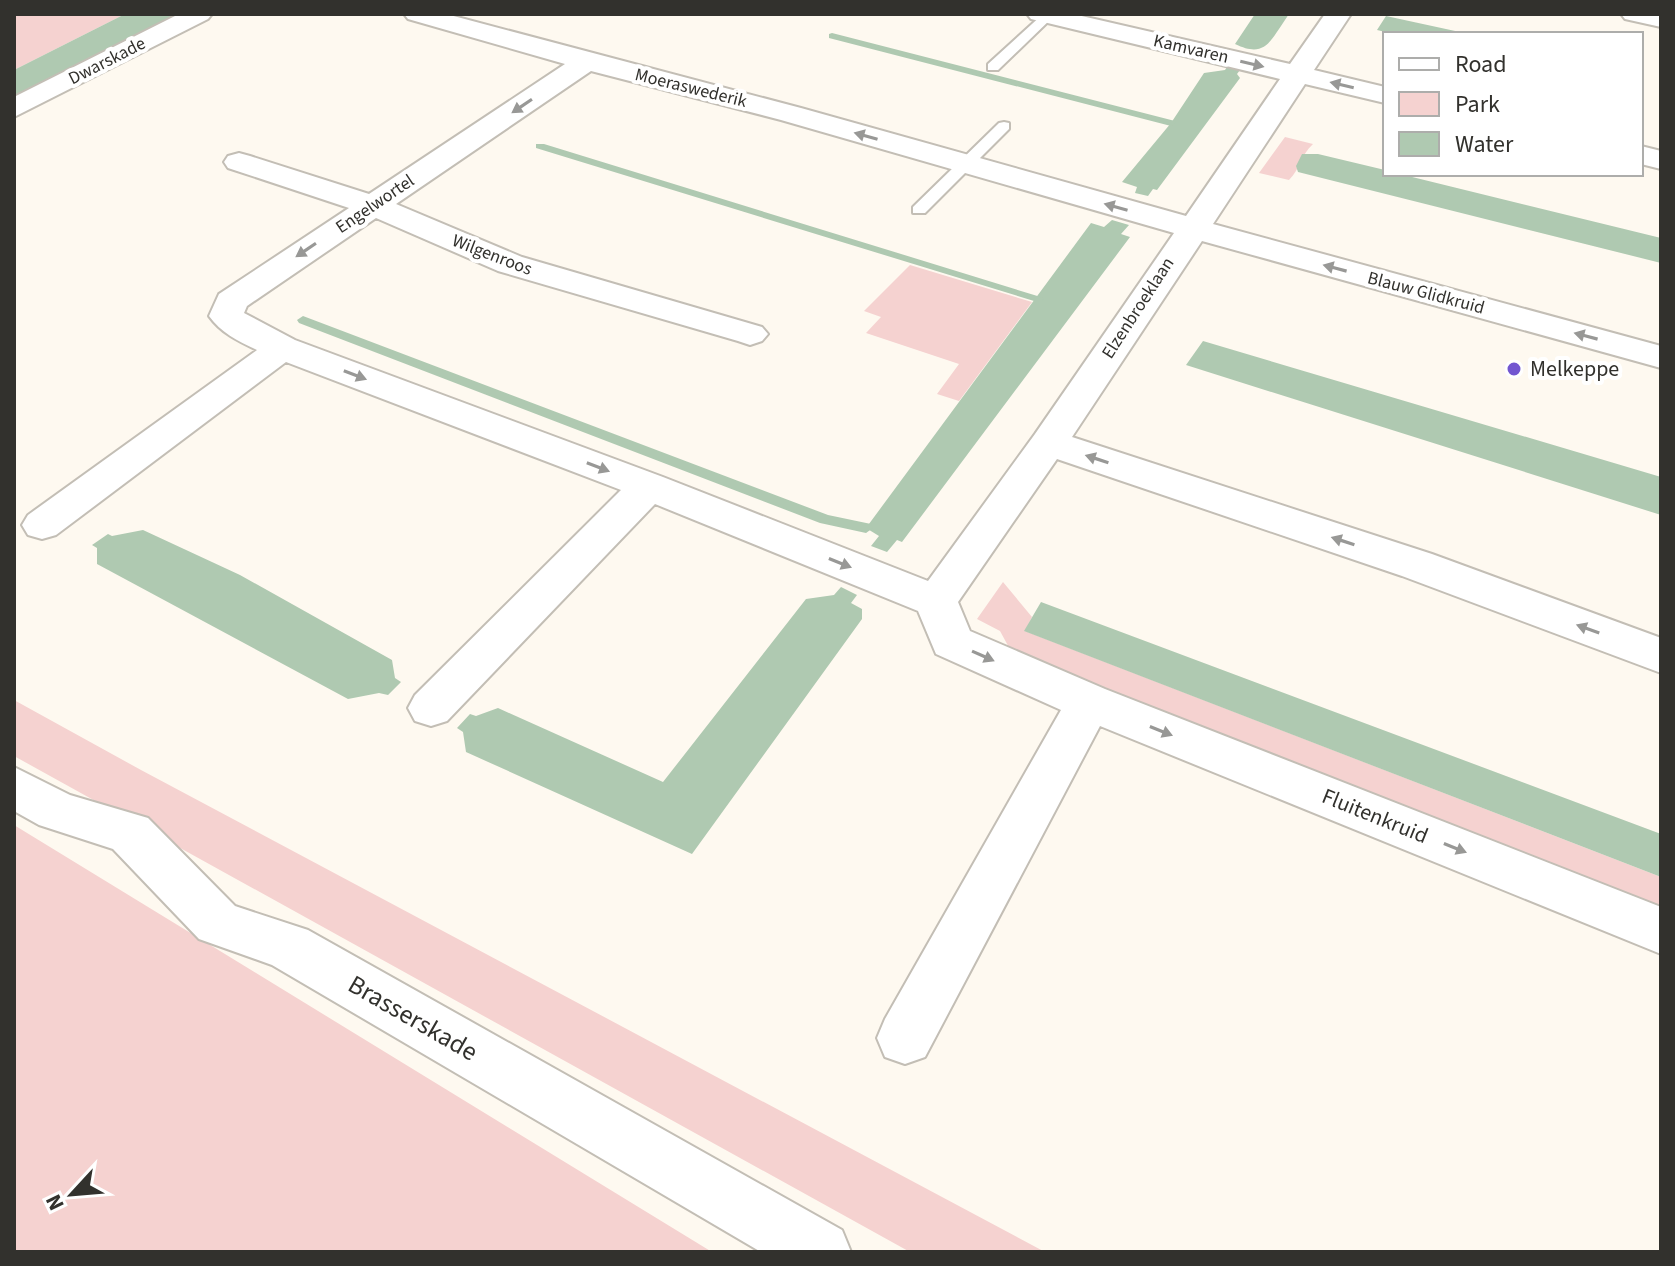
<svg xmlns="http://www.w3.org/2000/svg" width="1675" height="1266" viewBox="0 0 1675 1266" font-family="'Source Sans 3',sans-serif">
	<rect width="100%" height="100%" fill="#fef9f0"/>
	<path fill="#f5d2d0" d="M14,14H125L14,70Z
		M1285,137L1313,144C1300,156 1301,168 1289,180L1259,173Z
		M910,265L1032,302L959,401L937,394L959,364L866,333L881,317L864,311Z
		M1003,582L1032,617L1025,631L1661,877V910L1012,653L1000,631L977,619Z
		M14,700L141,770L1045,1252H910L14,756Z
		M14,825L712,1252H14Z"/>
	<path fill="#afc9b1" d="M125,14H184L14,98V70Z
		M1255,14H1289C1270,41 1266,59 1235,44Z
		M1386,16L1469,34H1394L1377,30Z
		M1227,67L1240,70L1237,74L1240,78L1157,190L1153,189L1148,196L1135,193L1137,187L1122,182L1171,123L1204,73L1225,70Z
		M1302,154H1318L1385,170V174H1400L1661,238V263L1298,172L1296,166Z
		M1112,220L1129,225L1121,234L1130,237L902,542L897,540L887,552L871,546L879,536L866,528L1091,223L1104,227Z
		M1203,341L1661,477V515L1186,365Z
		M143,530L240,575L392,660L395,678L401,682L388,695L379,693L348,699L97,564V548L92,545L108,534L112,536Z
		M841,587L857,595L851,603L862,609V619L692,854L466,752L463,732L457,728L470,714L476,716L498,708L663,782L806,599L834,595Z
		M1041,602L1661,834V877L1024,631Z"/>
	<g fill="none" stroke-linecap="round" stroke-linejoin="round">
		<path fill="#afc9b1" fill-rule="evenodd" d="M832,33L1175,121L1176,123L1171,126L829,38V34Z
			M536,144H544L1044,298L1042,301H1034L536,148Z
			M303,316L828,515L871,524L873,528L866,533L820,523L299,323L297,320Z"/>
		<g stroke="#c3beb5" stroke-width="4">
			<path id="lane" d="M1043,14L1054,16L998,70H988V64Z
				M1004,122L1009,123V129L925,213H913V207L999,123Z"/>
		</g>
		<g stroke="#c3beb5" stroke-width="4">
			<path id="street" d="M179,14H212L208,19L14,117V97Z
				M404,14H446L801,108L1186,216L1280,79L1031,19L1027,14H1073L1290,64L1325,14H1351L1314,70L1385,87V103L1305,84L1213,224L1661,346V368L1202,241L1072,437L1432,554L1661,638V673L1402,576L1057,459L958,602L970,631L1105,689L1661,907V954L1100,726L925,1057L905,1064L885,1057L877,1038L885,1019L1061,710L936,654L918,611L655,504L447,721L431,726L415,721L408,708L415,695L621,490L286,362L56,535L42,539L28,535L22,525L28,515L257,350C238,341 221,333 209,316L219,294L349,208L228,168L224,162L228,156L239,153L250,156L369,194L565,64L408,19ZM591,71L781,120L1174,233L1035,434L928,581L663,477L295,340L244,313L247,306L376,218L498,271L738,341L750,345L762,341L768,334L762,327L522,257L396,204Z
				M1621,14H1661V27L1625,19Z
				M1641,146L1661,151V169L1641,164Z
				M14,767L70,795L148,818L235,906L308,930L842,1230L851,1252H761L272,965L199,939L113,849L39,825L14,811Z"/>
		</g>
		<use href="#lane" fill="#fff" fill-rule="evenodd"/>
		<use href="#street" fill="#fff" fill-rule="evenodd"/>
	</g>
	<defs><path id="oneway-solid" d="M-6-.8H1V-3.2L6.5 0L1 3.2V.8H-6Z" transform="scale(2)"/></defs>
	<g fill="#989896">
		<use href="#oneway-solid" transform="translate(1252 64) rotate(13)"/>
		<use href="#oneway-solid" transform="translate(1342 85) rotate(-167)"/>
		<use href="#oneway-solid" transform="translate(522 106) rotate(146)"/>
		<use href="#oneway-solid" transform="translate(866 136) rotate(-164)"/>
		<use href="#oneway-solid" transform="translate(1116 207) rotate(-164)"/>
		<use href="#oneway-solid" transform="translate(306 250) rotate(146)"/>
		<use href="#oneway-solid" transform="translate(1335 268) rotate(-165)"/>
		<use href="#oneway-solid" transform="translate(1586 336) rotate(-165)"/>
		<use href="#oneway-solid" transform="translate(355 375) rotate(21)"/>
		<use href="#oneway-solid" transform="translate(1097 459) rotate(-162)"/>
		<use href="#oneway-solid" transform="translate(598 467) rotate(21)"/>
		<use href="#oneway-solid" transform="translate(1343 541) rotate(-162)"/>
		<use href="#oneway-solid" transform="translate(840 563) rotate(22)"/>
		<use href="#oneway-solid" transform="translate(1588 629) rotate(-160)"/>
		<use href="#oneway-solid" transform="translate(983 656) rotate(24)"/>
		<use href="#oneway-solid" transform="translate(1161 731) rotate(22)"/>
		<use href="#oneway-solid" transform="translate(1455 848) rotate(22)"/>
	</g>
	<circle fill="#7256d0" stroke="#fff" stroke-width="3" cx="1514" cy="369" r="8"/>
	<g text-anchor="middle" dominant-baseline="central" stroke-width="8" stroke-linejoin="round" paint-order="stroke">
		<g font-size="18" fill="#32312d" stroke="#fff">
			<text transform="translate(1191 49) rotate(13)">Kamvaren</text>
			<text transform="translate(107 61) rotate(-27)">Dwarskade</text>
			<text transform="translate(691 88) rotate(14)">Moeraswederik</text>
			<text transform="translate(375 204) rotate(-34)">Engelwortel</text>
			<text transform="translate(492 255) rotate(21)">Wilgenroos</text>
			<text transform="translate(1426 293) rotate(15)">Blauw Glidkruid</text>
			<text transform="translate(1138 308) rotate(-57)">Elzenbroeklaan</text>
		</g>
		<g font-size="22" fill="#32312d" stroke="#fff" text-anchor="start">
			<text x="1530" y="369">Melkeppe</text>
		</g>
		<g font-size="22" fill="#32312d" stroke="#fff">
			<text transform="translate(1375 816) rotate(22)">Fluitenkruid</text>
		</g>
		<g font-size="26" fill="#32312d" stroke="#fff">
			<text transform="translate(413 1018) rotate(30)">Brasserskade</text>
		</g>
	</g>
	<rect width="1675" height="1266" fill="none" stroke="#32312d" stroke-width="32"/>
	<rect x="1383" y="32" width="260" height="144" fill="#ffffff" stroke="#adadab" stroke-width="2"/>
	<rect x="1399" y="58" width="40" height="12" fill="#ffffff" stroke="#adadab" stroke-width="2"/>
	<text x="1455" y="72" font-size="24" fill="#32312d">Road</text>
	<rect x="1399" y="92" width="40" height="24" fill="#f5d2d0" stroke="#adadab" stroke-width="2"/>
	<text x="1455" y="112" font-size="24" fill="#32312d">Park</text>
	<rect x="1399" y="132" width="40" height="24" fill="#afc9b1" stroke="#adadab" stroke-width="2"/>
	<text x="1455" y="152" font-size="24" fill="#32312d">Water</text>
	<g transform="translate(72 1194) rotate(244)" stroke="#ffffff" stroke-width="6" paint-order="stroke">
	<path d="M0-6L14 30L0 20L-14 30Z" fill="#32312d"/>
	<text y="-12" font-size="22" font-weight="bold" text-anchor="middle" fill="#32312d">N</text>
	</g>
</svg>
